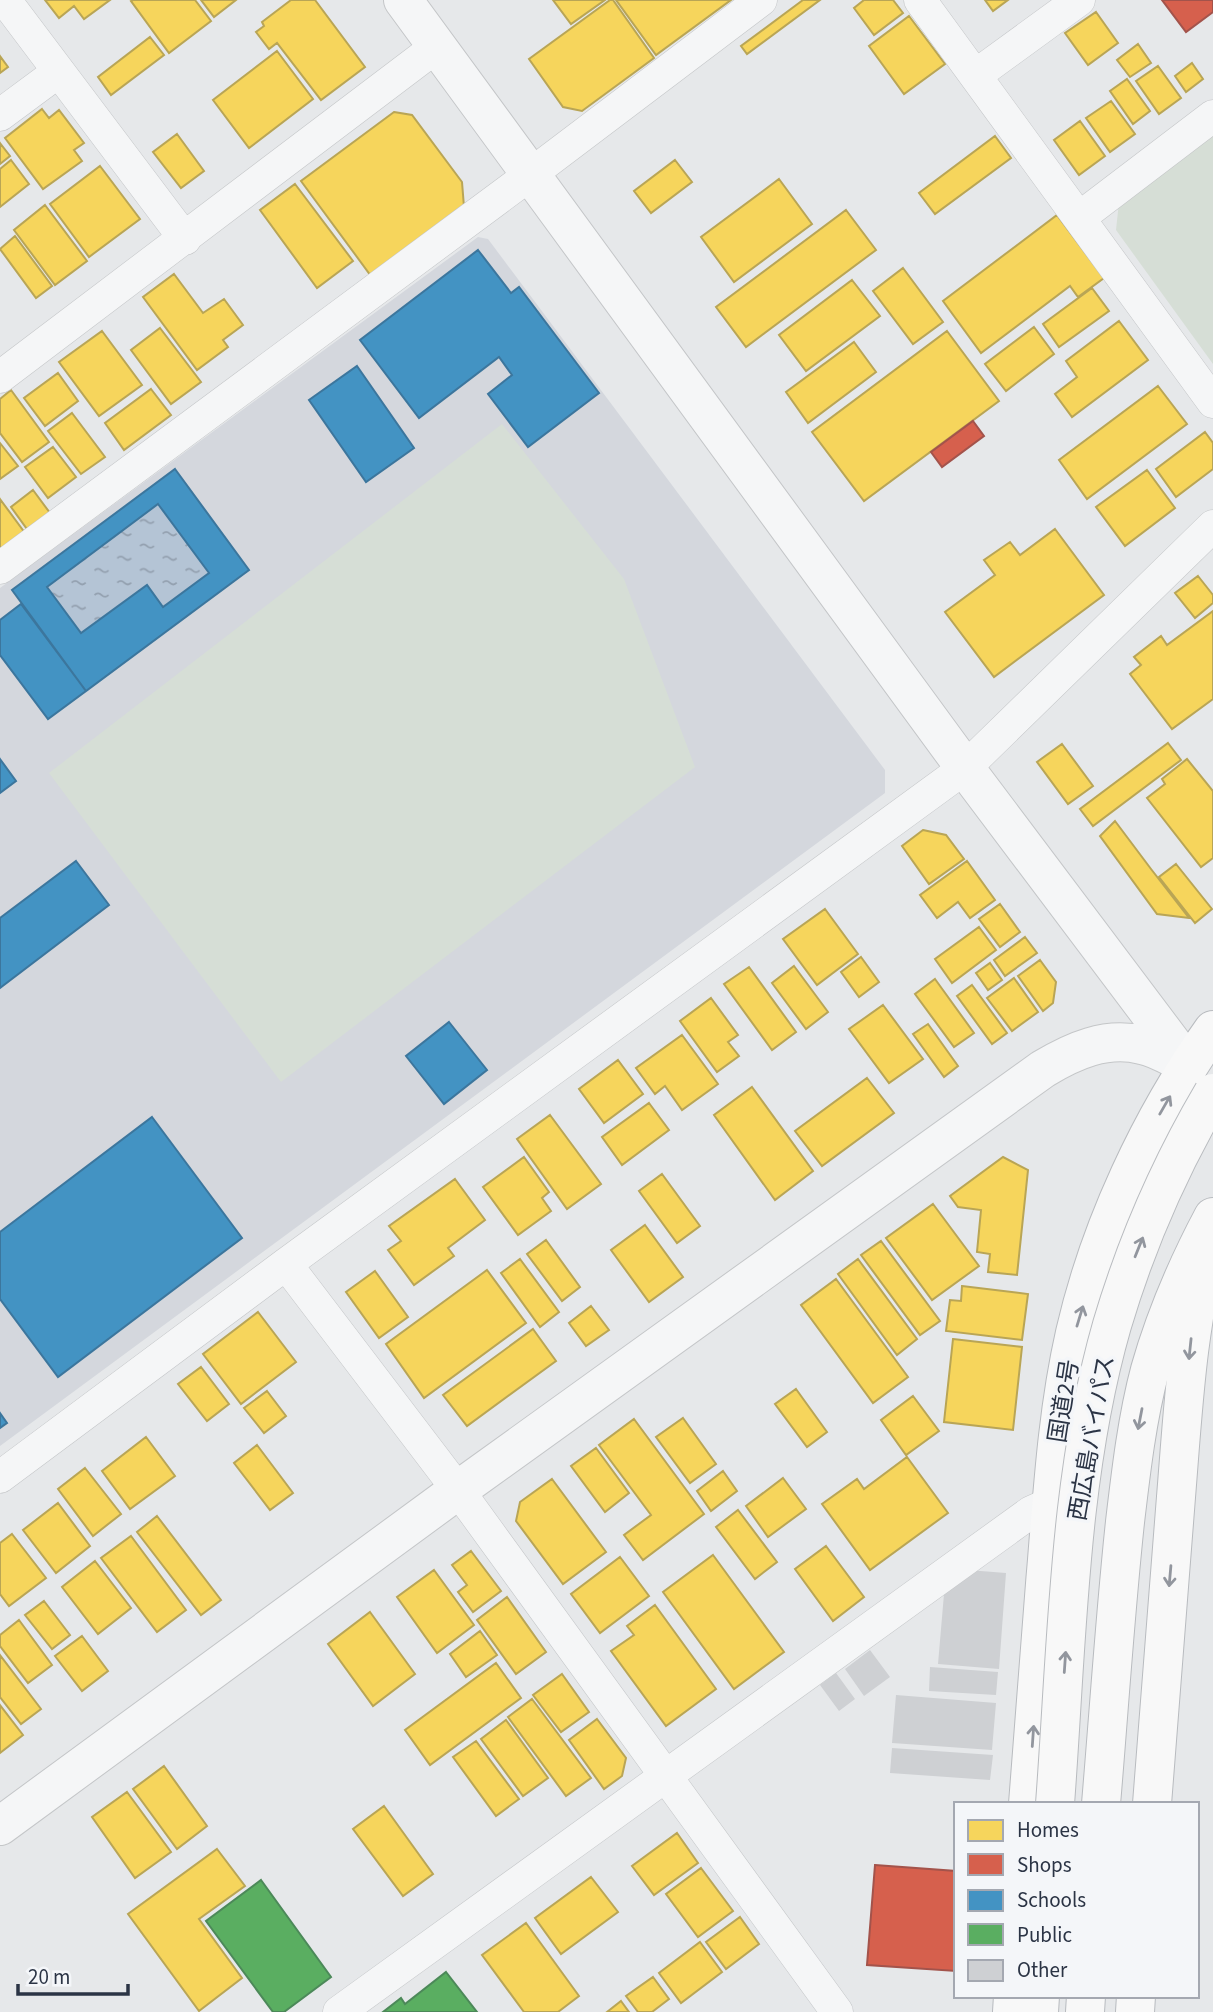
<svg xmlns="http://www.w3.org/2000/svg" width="1213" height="2012" viewBox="0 0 1213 2012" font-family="'Source Sans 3','Noto Sans JP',sans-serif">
	<defs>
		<pattern id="water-ripples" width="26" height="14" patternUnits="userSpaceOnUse" patternTransform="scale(1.75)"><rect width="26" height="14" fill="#b4c4d5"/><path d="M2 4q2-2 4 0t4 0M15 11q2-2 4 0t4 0" fill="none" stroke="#93a0af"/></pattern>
	</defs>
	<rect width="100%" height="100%" fill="#e6e8ea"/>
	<path fill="#d4d7dd" d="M478,237L488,239L885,770V793L0,1446V588Z"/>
	<path fill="#d6ded6" d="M1213,133V364L1116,230L1119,202Z
		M502,424L624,579L695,767L281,1082L49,773Z"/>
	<path fill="url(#water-ripples)" d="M158,504L209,573L163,607L146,585L81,633L47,587Z"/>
	<path fill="#f6d55c" stroke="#b9a555" stroke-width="2" d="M45,0H110L84,19L74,6L59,18Z
		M133,0H195L211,21L169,53L131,1Z
		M201,0H236L214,17Z
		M291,0H315L365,67L321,100L277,43L269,49L256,32L264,26L262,22Z
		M553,0H605L571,24Z
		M610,0H613L654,58L582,111L563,107L529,59Z
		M616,0H731L656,55Z
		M803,0H820L747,54L741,46Z
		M864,0H893L903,13L874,35L854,8Z
		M985,0H1008L993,11Z
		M1096,12L1118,43L1088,65L1065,33Z
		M909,16L945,64L904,94L869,46Z
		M150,37L164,55L111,95L98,77Z
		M1138,44L1151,63L1130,77L1117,60Z
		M277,51L313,99L249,148L213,100Z
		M0,56L8,67L0,73Z
		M1192,63L1203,79L1186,92L1175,76Z
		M1158,66L1181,98L1159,114L1136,81Z
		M1127,79L1150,111L1133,124L1110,91Z
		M1111,101L1135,134L1110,152L1086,118Z
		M42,109L49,118L59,110L84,143L74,150L82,161L43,189L5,138Z
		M394,112L412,115L462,182L464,207L371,276L301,181Z
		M1080,121L1105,156L1079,175L1054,140Z
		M177,134L204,171L181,188L153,152Z
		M995,136L1011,158L935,214L919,193Z
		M0,143L10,156L0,164Z
		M11,160L29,184L0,207V169Z
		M675,160L692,182L651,213L634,191Z
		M100,166L140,219L89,257L50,204Z
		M779,179L812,224L734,282L701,237Z
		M295,184L353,261L317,288L260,210Z
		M45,205L87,261L55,285L14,230Z
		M846,210L876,250L746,347L716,307Z
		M1057,215L1104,278L1078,297L1070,286L981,353L943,301Z
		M15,236L52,286L36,298L0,249Z
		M903,268L943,322L913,344L873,291Z
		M174,274L203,313L224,299L243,325L223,340L228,347L197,370L143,297Z
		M852,280L880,316L806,371L779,335Z
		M1092,288L1109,311L1059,347L1043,324Z
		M1119,321L1148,360L1072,417L1055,394L1077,377L1066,361Z
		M1034,327L1054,354L1006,391L985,364Z
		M160,328L201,382L171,404L131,350Z
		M102,331L142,385L99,416L59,362Z
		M947,331L999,401L864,501L812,432Z
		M854,342L876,372L808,423L786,392Z
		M58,373L78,401L45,426L24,398Z
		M1158,386L1187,424L1087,499L1059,460Z
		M151,389L171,415L124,450L105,423Z
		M11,390L49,442L22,462L0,433V399Z
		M72,413L105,457L81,474L48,431Z
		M1205,432L1213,443V469L1176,497L1156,469Z
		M0,443L18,466L0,479Z
		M53,447L76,477L48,498L25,467Z
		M1147,470L1175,508L1125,546L1096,507Z
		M33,490L50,513L27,529L11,507Z
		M0,499L25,533L0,551Z
		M1055,529L1104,595L994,677L945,612L995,575L984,560L1010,542L1020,555Z
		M1198,576L1213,595V603L1195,618L1175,593Z
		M1213,611V699L1172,729L1130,674L1141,665L1134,657L1161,636L1167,645Z
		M1168,743L1181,760L1093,826L1080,809Z
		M1062,744L1093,786L1068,804L1037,762Z
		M1187,759L1213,791V858L1201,867L1147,798L1165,784L1162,779Z
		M1115,821L1151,869L1189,918L1157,914L1100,836Z
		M923,830L946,835L964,859L929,884L902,846Z
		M967,861L995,900L970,918L958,902L937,918L920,895Z
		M1176,864L1212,909L1195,923L1159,877Z
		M1000,904L1020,932L1000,947L979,919Z
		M825,909L858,954L817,985L783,939Z
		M979,927L996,950L952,983L935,959Z
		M1025,937L1037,953L1005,976L994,960Z
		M861,957L879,982L859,997L841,972Z
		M1040,960L1056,982L1053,1003L1043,1011L1018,976Z
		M990,963L1002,980L988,990L976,973Z
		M794,966L828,1012L806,1029L772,983Z
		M749,967L796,1032L772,1050L724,984Z
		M1014,978L1038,1012L1012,1031L987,998Z
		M935,979L974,1033L954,1047L915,994Z
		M972,985L1007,1033L992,1044L957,996Z
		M711,998L738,1035L728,1042L739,1056L717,1072L680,1021Z
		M883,1005L923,1059L889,1083L849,1029Z
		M928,1024L958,1066L944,1077L913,1034Z
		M682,1035L718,1084L682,1110L665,1086L655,1094L636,1068Z
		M618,1060L643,1094L604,1123L579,1089Z
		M867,1078L894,1113L822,1166L795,1131Z
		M752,1087L813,1171L775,1200L714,1115Z
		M649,1103L669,1130L622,1165L602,1137Z
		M550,1115L601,1184L567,1209L517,1139Z
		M524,1157L549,1192L542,1198L551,1211L518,1235L483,1187Z
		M1003,1157L1028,1170L1017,1275L988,1272L990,1254L977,1252L981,1210L958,1207L950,1196Z
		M662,1174L700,1226L677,1243L639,1191Z
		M455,1179L485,1220L448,1248L454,1256L414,1285L388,1250L401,1241L389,1226Z
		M933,1204L979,1266L932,1300L886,1238Z
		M645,1225L683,1277L649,1302L611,1250Z
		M546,1240L580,1287L562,1301L527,1254Z
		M881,1241L940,1321L920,1335L861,1255Z
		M520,1259L559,1312L540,1327L501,1273Z
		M858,1259L917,1339L897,1355L838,1274Z
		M487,1270L526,1323L424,1398L386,1344Z
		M375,1271L408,1317L379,1338L346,1292Z
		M836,1279L908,1377L873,1403L801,1305Z
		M962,1286L1028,1294L1022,1340L946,1331L950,1300L961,1301Z
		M591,1306L609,1330L586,1346L569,1323Z
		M258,1312L296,1362L241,1404L203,1354Z
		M533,1329L556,1361L467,1426L443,1395Z
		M953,1339L1022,1347L1013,1430L944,1422Z
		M201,1367L229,1404L207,1421L178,1384Z
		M796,1389L827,1432L807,1447L775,1404Z
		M267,1391L286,1416L264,1433L244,1408Z
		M913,1396L939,1431L906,1455L881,1420Z
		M683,1418L716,1464L690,1483L656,1437Z
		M634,1419L704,1514L643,1560L624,1535L651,1515L599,1445Z
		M146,1437L175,1476L130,1509L102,1471Z
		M257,1445L293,1493L270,1510L234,1463Z
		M596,1448L629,1493L605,1512L571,1466Z
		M907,1457L948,1513L870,1570L822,1504L857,1479L864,1489Z
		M85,1468L121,1514L93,1536L58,1489Z
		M723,1471L737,1491L711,1511L697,1491Z
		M783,1478L806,1509L768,1537L746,1506Z
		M552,1479L606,1552L563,1584L516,1521L520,1502Z
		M58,1503L90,1546L56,1573L23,1530Z
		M738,1510L777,1562L755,1579L716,1527Z
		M157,1516L221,1600L201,1615L137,1532Z
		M12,1534L46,1578L9,1606L0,1594V1543Z
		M131,1536L186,1610L157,1632L101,1558Z
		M826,1546L864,1597L833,1621L795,1569Z
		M471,1551L501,1591L473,1612L458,1592L467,1585L452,1565Z
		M713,1555L784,1652L734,1689L663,1592Z
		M620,1557L649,1596L600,1633L571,1594Z
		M95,1561L131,1608L98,1634L62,1587Z
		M434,1570L474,1625L437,1653L397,1597Z
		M507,1597L546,1652L516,1674L477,1620Z
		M44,1601L70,1635L52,1649L25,1615Z
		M655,1605L716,1689L666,1726L611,1651L634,1635L627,1626Z
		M370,1612L415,1674L373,1706L328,1644Z
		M19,1620L52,1665L28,1683L0,1646V1635Z
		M480,1631L497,1655L466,1677L450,1654Z
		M82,1636L108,1671L82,1691L55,1656Z
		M0,1655L41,1709L21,1724L0,1697Z
		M496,1663L521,1698L430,1765L405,1730Z
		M562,1674L589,1712L561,1732L533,1695Z
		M532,1699L591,1778L566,1796L508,1717Z
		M0,1705L23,1735L0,1753Z
		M597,1719L626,1758L622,1776L604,1789L569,1740Z
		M506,1720L548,1778L523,1796L481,1739Z
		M476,1741L519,1799L496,1816L453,1757Z
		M164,1766L207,1826L177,1849L133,1789Z
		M127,1792L171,1852L135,1878L92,1817Z
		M384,1806L433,1874L403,1896L353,1829Z
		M677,1833L698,1863L654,1895L632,1866Z
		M217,1849L245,1886L199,1919L242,1978L199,2011L128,1914Z
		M701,1868L733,1911L698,1937L666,1894Z
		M591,1877L618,1912L561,1954L535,1918Z
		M740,1917L759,1944L726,1969L706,1942Z
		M526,1923L579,1996L558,2012H524L482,1955Z
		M700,1942L722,1972L681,2003L659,1973Z
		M653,1977L669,1999L652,2012H638L626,1996Z
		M621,2001L629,2012H607Z"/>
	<path fill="#d6604d" stroke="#a3534b" stroke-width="2" d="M1162,0H1213V12L1186,32Z
		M973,421L984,436L942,467L931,452Z
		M875,1865L956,1871V1971L867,1965Z"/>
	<path fill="#4393c3" stroke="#3c769d" stroke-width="2" fill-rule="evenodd" d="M478,250L511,293L519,287L599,393L528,447L488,394L512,375L499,357L419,418L360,340Z
		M357,366L414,448L366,482L309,400Z
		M175,469L249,570L86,691L12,590ZM158,504L209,573L163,607L147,585L81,633L47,587Z
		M21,604L86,691L48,719L0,655V620Z
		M0,759L16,781L0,793Z
		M76,861L109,905L0,988V918Z
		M449,1022L487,1070L444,1104L406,1056Z
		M152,1117L242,1238L58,1377L0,1299V1232Z
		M0,1413L7,1423L0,1428Z"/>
	<path fill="#5aae61" stroke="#4c8959" stroke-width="2" d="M261,1880L331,1977L284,2012H273L206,1921Z
		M446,1972L477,2012H383L401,1998L405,2004Z"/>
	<path fill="#ced0d3" d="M968,1570L1006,1573L999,1669L938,1664L944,1594Z
		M870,1650L890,1677L864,1696L845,1669Z
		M930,1667L998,1672L996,1695L929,1691Z
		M836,1673L855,1699L839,1711L820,1685Z
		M896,1695L996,1703L992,1750L892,1743Z
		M892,1748L993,1755L990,1780L890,1773Z"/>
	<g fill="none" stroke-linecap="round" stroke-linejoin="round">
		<g stroke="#c4c6c8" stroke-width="33">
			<path id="minor" d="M5,0L185,239
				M920,0L1213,402
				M976,75L1079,0
				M0,115L58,72
				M1079,218L1213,116
				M0,377L436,47
				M0,568L531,174L761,0
				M286,1264L458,1490L837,2012
				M0,1477L286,1264L965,768L1213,526
				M339,2012L1031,1512L1051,1503"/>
		</g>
		<g stroke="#c4c6c8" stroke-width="40">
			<path id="tertiary" d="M403,0L965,768L1187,1063
				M0,1826L458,1490L1043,1069C1073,1051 1106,1036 1142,1045C1158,1048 1174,1059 1188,1065"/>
		</g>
		<g stroke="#b8bbbf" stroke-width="40">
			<path id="trunk" d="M1028,1804C1034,1722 1040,1641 1047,1560C1053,1484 1058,1408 1075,1333C1099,1228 1150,1118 1213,1030
				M1152,1804C1160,1701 1168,1599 1176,1497C1183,1411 1187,1323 1211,1240
				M1012,2012L1013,1996
				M1135,2012L1136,1996"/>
		</g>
		<g stroke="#b8bbbf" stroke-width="40">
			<path id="motorway" d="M1101,1804C1109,1710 1115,1616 1125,1522C1131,1471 1137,1419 1150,1370C1165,1317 1187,1266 1213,1217
				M1039,2012L1040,1996
				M1085,2012L1086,1996"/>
		</g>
		<use href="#minor" stroke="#f5f6f7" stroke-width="32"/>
		<use href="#tertiary" stroke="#f5f6f7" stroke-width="38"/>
		<use href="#trunk" stroke="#f8f8f8" stroke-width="38"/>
		<use href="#motorway" stroke="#f8f8f8" stroke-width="38"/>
		<g stroke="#b8bbbf" stroke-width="40" stroke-linecap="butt">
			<path id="motorway-bridge" d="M1055,1804C1067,1646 1068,1478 1112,1325C1136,1244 1170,1166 1213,1093"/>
		</g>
		<use href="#motorway-bridge" stroke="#f8f8f8" stroke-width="38"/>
	</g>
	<defs><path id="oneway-shaft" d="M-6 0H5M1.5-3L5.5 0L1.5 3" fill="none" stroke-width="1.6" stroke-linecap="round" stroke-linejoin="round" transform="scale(1.75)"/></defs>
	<g stroke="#92969e">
		<use href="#oneway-shaft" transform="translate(1165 1105) rotate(-60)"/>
		<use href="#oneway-shaft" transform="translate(1139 1247) rotate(-68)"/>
		<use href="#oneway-shaft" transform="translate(1080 1316) rotate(-73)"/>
		<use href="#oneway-shaft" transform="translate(1190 1349) rotate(96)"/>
		<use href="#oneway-shaft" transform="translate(1140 1419) rotate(101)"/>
		<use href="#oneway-shaft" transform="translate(1170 1576) rotate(95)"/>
		<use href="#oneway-shaft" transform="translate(1065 1662) rotate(-86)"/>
		<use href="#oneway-shaft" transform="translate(1033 1736) rotate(-86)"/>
	</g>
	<g text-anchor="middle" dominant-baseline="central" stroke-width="7" stroke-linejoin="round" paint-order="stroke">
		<g font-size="24" fill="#2b3445" stroke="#f4f6f9">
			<text transform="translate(1064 1401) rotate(-81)">国道2号</text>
			<text transform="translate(1092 1438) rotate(-80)">西広島バイパス</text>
		</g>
	</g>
	<rect x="954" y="1802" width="245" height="196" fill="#f4f6f9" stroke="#a4a8b1" stroke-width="2"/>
	<rect x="968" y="1820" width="35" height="21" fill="#f6d55c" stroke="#a4a8b1" stroke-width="2"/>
	<text x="1017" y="1837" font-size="21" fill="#2b3445">Homes</text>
	<rect x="968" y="1854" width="35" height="21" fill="#d6604d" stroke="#a4a8b1" stroke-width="2"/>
	<text x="1017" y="1872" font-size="21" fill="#2b3445">Shops</text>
	<rect x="968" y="1890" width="35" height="21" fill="#4393c3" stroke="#a4a8b1" stroke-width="2"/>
	<text x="1017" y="1907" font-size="21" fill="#2b3445">Schools</text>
	<rect x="968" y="1924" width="35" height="21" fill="#5aae61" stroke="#a4a8b1" stroke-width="2"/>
	<text x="1017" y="1942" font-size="21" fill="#2b3445">Public</text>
	<rect x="968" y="1960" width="35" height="21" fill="#ced0d3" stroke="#a4a8b1" stroke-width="2"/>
	<text x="1017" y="1977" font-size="21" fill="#2b3445">Other</text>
	<path d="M18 1984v10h110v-10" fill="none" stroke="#2b3445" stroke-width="3.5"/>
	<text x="28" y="1984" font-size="21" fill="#2b3445" stroke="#f4f6f9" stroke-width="5" paint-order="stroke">20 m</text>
</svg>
